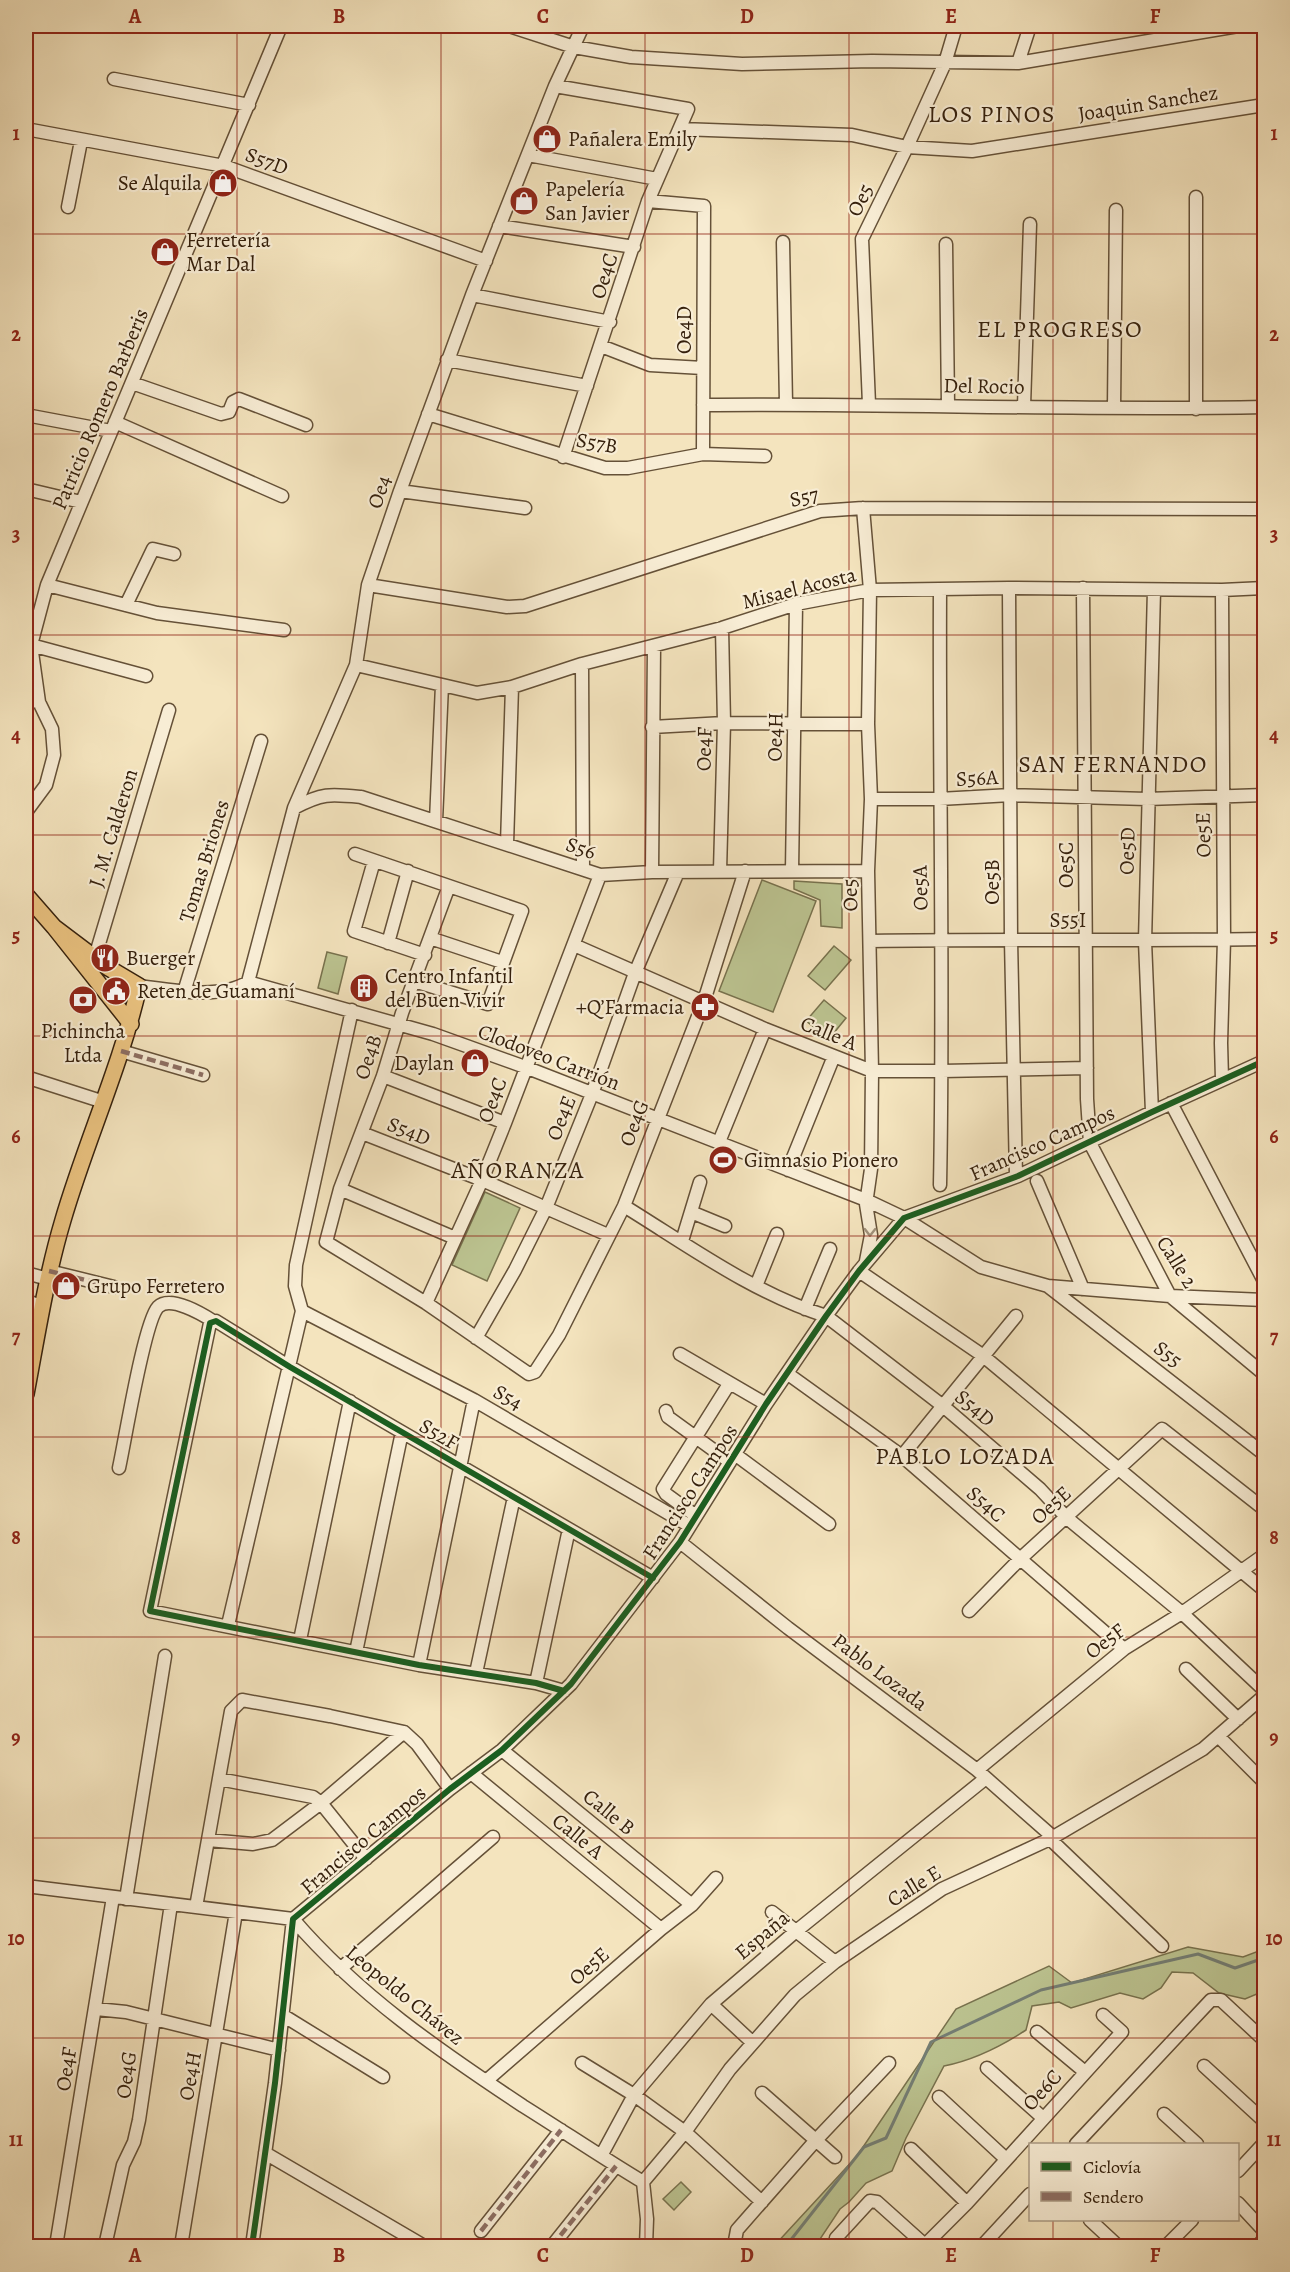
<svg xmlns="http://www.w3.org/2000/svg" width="1290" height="2272" viewBox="0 0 1290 2272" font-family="Alegreya,serif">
	<rect width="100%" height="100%" fill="#f4e4be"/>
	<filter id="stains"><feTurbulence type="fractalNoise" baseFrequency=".00333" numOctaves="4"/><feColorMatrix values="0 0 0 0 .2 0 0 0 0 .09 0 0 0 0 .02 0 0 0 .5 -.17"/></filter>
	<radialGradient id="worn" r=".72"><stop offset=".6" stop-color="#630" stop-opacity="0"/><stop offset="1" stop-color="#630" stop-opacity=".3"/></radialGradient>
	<path fill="#bcc491" stroke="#78724e" stroke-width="1.5" d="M762,880L816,901L773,1012L719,991Z
		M794,881L842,884V928L821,926L820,900L794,889Z
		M834,946L851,960L825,990L808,976Z
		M327,952L347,957L338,994L318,988Z
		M824,1000L846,1018L829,1039L806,1021Z
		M485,1192L520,1208L487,1281L452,1265Z
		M1188,1947L1243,1957L1264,1949V1991L1245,1999L1219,1993L1193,1973L1172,1972L1161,1988L1143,1999L1120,1993L1071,2008L1059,2002L1032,2006L1026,2030C1000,2047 974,2060 944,2066L906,2138L892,2171L866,2183L849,2202L840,2209L818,2242L817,2246H774L857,2156L956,2009L1049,1966L1072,1983Z
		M681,2182L691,2192L674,2210L663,2199Z"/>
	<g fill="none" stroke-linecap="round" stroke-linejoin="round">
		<path stroke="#747e74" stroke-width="3" d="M786,2246L864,2147L886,2138L931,2042L1041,1990L1198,1954L1235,1968L1264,1958"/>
		<g stroke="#655138" stroke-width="15">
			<path id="minor" d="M509,26L574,47L631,57L742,64L872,61L1018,63L1238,26
				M1018,63L1030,26
				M114,79L249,105
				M555,86L688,109L648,201L563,457
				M26,129L224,166L486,261
				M681,129L852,135L907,147L972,151L1264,105
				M528,155L657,179
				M648,201L704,206L703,454
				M68,207L81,141
				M499,226L634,247
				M783,242L786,404
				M946,244L948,405
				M472,295L610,322
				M601,346L650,365L703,368
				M447,360L587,386
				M132,383L221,414L229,412L233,402L239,399L306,425
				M869,404L862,239L907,147L945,63L956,26
				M703,405C890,403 1077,411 1264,407
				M1024,406L1030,224
				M1114,408L1116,210
				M1196,409V197
				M428,414L605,468H628L703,454L765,456
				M26,415L111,431
				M115,422L282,496
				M26,489L81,502
				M400,491L525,508
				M863,508L870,590L868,724L871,799L868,871L872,1071L871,1169L866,1204L871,1235L866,1261
				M47,585L157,613L284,630
				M368,585L507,607L525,606L820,511L863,508L1264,509
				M1009,588L1011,940L1016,1176
				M1083,588L1087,1099L1090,1143L1170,1296L1264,1374
				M940,590C939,788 944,987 940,1185
				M1222,590L1224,940L1221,1043L1222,1079
				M126,605L153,549L174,554
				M31,645L146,676
				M582,664L583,869
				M356,665L477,693L512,687L582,664L722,628L796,604L870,590L1009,588L1222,590L1264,588
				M26,700L39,702
				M652,727L724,723L868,724
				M871,799H939L1011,795L1147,799L1264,795
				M294,808C322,793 330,794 361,797L600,875L652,872L868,871
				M26,812L46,785L54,755L52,729L39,702L31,645L47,585L281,26
				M436,821L442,685
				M507,844L512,687
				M355,854L522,911L488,1004L414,981
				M374,861L354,931L425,955
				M720,871L724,723L722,628
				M792,871L796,604
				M652,872L654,646
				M449,886L402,1013L383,1076L340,1189L326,1242L426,1303L529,1374L535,1372L559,1335L624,1206L704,1001L745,871
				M430,938L502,962
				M871,941C1002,939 1133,941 1264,939
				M388,943L408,871
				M574,945L765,1029L872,1071H942L1087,1068
				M95,957L169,710
				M248,982L294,808L356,665L368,585L400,491L472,295L555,86L583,26
				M139,986C171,990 220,1000 248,982L433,1034L525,1067L866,1200L904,1218L981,1267L1048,1286L1170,1296L1264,1300
				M184,992L261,741
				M121,1051L203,1075
				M383,1076L505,1123
				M26,1077L104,1102
				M1171,1103L1264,1281
				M1152,1112L1145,941L1154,590
				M362,1133L482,1180L608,1235
				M719,1142L765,1029
				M788,1170L834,1056
				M1037,1181L1083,1289
				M340,1189L455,1238
				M624,1206C689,1246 753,1293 826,1316L943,1406L1040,1489L1067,1518L1182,1613L1264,1690
				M691,1212L725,1226
				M682,1241L700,1182
				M49,1271L114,1287
				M859,1271L982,1355L1264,1590
				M26,1273L48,1279
				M756,1286L777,1234
				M1049,1287L1264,1454
				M26,1301L42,1306
				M426,1303L482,1180L505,1123L600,875
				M805,1309L830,1249
				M302,1311L474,1400L690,1526
				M476,1338L515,1270L546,1208L592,1094L635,973L678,872
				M680,1354L766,1404
				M788,1374L902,1456L1124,1649
				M666,1411L668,1417L730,1462
				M736,1455L829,1524
				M902,1456L1016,1316
				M119,1468C125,1441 144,1322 158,1307C170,1295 202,1314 213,1321
				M696,1516L666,1494L663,1489L729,1384
				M680,1542L788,1628L977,1770L1053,1837
				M969,1611L1019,1560L1162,1429L1264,1509
				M228,1625L302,1311L295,1286L296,1265L352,1010
				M300,1640L350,1401
				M356,1652L402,1432
				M419,1665L474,1400
				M1186,1669L1238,1719
				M476,1673L514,1497
				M536,1683L569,1529
				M564,1691L536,1683L419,1665L150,1611L210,1323L216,1321L290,1367L653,1578
				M1218,1736L1264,1782
				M502,1750L692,1905
				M977,1770L1124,1649L1182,1613L1264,1555
				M471,1773L661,1929
				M219,1779L313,1797L321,1803L366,1859
				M1050,1839L1162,1946
				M208,1840L253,1844L272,1840L321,1803L404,1732
				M26,1886L293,1919C358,1995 440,2051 523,2106C563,2131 603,2158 643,2182
				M126,1899L165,1656
				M196,1907L231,1711L242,1700L330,1716L404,1732L417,1744L450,1789
				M772,1912L835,1962
				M340,1969L493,1837
				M711,2004L753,2043
				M96,2009L126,2012L279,2050
				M284,2016L383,2077
				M1037,2032L1085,2072
				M582,2063L634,2095L685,2132L762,2202
				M1204,2066L1264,2121
				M987,2068L1043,2118
				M486,2081L661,1929L692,1905L716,1878
				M762,2093L835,2157
				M939,2097L1006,2159
				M1164,2114L1197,2144
				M1076,2144L1211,2000H1221L1264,2040
				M911,2149L967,2203
				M265,2153L424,2246
				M601,2156L634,2095L711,2004L795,1932L986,1778
				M1238,2171L1264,2143
				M643,2182L685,2132L730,2069L795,1995L835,1962L942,1889L1050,1839L1203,1749L1264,1696
				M643,2182L647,2219L646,2246
				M1238,2203L1264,2231
				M1090,2220L1118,2246
				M481,2231L561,2130
				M925,2245L967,2203L1122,2032L1103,2015
				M56,2246L113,1897
				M105,2246L123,2165L134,2142L139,2120L171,1904
				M181,2246L236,1912
				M252,2246L275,2083L293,1919L450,1789L502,1750L571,1684L680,1542L766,1404L826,1316L859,1271L904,1218L1018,1176L1152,1112L1264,1061
				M552,2246L616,2166
				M734,2246L737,2230L816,2140L889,2063
				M838,2246L836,2238L870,2201L877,2202L926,2246
				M982,2246L1030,2194
				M1031,2246H1032
				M1166,2246L1192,2220
				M1258,2246L1264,2239"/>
		</g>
		<g stroke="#35200c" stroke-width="18">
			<path id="major" d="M26,895L54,927L131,1024
				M26,1394C37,1336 46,1277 63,1220C86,1141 121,1066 139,986L107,967L54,927"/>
		</g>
		<use href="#minor" stroke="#f8edd5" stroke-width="12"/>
		<use href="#major" stroke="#eac27f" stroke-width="15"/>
		<path stroke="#8d6e63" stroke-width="4.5" stroke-dasharray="9 4.5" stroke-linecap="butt" d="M121,1051L203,1075
			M49,1271L114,1287
			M481,2231L561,2130
			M552,2246L616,2166"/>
		<g stroke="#f8edd5" stroke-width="10">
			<path id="cycleway" d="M564,1691L536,1683L419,1665L150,1611L210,1323L216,1321L290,1367L653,1578
				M252,2246L275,2083L293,1919L450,1789L502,1750L571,1684L680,1542L766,1404L826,1316L859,1271L904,1218L1018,1176L1152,1112L1264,1061"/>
		</g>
		<use href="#cycleway" stroke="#1b5e20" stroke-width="6"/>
	</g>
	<defs><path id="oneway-chevron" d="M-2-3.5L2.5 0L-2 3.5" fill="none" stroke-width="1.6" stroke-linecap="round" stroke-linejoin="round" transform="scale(1.5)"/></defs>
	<use stroke="#a0917b" href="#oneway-chevron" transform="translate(870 1232) rotate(91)"/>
	<path fill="none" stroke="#8f2418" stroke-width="1.5" stroke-opacity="0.55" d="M237,26V2246M441,26V2246M645,26V2246M849,26V2246M1053,26V2144M26,234H1264M26,434H1264M26,635H1264M26,835H1264M26,1036H1264M26,1236H1264M26,1437H1264M26,1637H1264M26,1838H1264M26,2038H1264M1053,2220V2246"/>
	<defs>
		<g id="shop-disc" transform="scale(1.5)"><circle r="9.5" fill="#8f2418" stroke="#f8edd5"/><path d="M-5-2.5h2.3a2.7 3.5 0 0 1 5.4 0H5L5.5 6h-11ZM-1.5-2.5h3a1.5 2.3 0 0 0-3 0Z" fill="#fff"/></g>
		<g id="restaurant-disc" transform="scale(1.5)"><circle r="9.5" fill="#8f2418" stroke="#f8edd5"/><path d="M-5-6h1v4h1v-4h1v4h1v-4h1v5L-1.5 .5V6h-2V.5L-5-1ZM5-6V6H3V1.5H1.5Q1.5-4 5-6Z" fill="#fff"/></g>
		<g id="building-disc" transform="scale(1.5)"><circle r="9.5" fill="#8f2418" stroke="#f8edd5"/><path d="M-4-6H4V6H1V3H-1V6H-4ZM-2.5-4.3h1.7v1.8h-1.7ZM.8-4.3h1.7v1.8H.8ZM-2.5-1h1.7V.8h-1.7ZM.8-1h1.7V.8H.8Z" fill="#fff"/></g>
		<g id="civic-disc" transform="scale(1.5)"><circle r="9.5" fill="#8f2418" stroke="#f8edd5"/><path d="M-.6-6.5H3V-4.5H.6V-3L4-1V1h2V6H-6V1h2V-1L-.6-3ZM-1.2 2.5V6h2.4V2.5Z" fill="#fff"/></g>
		<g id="bank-disc" transform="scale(1.5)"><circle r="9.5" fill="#8f2418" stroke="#f8edd5"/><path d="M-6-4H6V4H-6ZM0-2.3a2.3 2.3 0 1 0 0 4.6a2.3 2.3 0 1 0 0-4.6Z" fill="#fff"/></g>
		<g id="pharmacy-disc" transform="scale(1.5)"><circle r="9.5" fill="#8f2418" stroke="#f8edd5"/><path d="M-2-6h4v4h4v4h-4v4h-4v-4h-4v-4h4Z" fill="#fff"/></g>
		<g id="stadium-disc" transform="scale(1.5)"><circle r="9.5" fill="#8f2418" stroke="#f8edd5"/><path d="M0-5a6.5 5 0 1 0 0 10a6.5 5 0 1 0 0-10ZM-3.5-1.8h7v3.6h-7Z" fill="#fff"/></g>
	</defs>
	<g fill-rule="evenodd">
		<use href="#shop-disc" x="547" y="139"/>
		<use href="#shop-disc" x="223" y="183"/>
		<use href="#shop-disc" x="524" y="201"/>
		<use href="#shop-disc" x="165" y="252"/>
		<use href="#restaurant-disc" x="105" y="958"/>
		<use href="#building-disc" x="364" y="988"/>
		<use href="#civic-disc" x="116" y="991"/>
		<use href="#bank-disc" x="83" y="1000"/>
		<use href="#pharmacy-disc" x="705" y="1007"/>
		<use href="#shop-disc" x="475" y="1063"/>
		<use href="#stadium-disc" x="723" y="1160"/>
		<use href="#shop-disc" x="66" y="1286"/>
	</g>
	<g text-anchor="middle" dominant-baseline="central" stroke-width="4.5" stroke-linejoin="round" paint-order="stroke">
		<g font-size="21" fill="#35200c" stroke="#f8edd5">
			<text transform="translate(1148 103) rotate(-9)">Joaquin Sanchez</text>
			<text transform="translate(267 161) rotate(20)">S57D</text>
			<text transform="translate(860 200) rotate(-64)">Oe5</text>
			<text transform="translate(604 276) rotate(-72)">Oe4C</text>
			<text transform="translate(684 330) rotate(-90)">Oe4D</text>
			<text transform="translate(984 386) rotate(1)">Del Rocio</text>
			<text transform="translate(100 409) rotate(-67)">Patricio Romero Barberis</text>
			<text transform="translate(597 443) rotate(10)">S57B</text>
			<text transform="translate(379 492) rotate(-71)">Oe4</text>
			<text transform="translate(804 497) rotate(-13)">S57</text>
			<text transform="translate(799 588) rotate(-14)">Misael Acosta</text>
			<text transform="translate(775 737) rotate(-89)">Oe4H</text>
			<text transform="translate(704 749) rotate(-89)">Oe4F</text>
			<text transform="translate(977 778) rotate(-3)">S56A</text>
			<text transform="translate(113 828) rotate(-73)">J. M. Calderon</text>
			<text transform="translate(1203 835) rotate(-91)">Oe5E</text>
			<text transform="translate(581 848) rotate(19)">S56</text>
			<text transform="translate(1127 851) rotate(-89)">Oe5D</text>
			<text transform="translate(204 861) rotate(-73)">Tomas Briones</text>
			<text transform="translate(1066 865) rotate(-90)">Oe5C</text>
			<text transform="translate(992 882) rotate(-90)">Oe5B</text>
			<text transform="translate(920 888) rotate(-91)">Oe5A</text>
			<text transform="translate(850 895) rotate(-92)">Oe5</text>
			<text x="1068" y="920">S55I</text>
			<text transform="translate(829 1033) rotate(22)">Calle A</text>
			<text transform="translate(368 1057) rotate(-71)">Oe4B</text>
			<text transform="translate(549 1057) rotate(21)">Clodoveo Carrión</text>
			<text transform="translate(492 1100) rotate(-69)">Oe4C</text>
			<text transform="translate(561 1118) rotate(-68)">Oe4E</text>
			<text transform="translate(634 1123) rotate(-69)">Oe4G</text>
			<text transform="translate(409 1131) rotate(22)">S54D</text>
			<text transform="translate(1042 1143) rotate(-24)">Francisco Campos</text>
			<text transform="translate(1177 1262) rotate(58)">Calle 2</text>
			<text transform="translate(1168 1354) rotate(37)">S55</text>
			<text transform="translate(508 1397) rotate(30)">S54</text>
			<text transform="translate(975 1408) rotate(40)">S54D</text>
			<text transform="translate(439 1434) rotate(30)">S52F</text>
			<text transform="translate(690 1492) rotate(-57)">Francisco Campos</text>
			<text transform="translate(986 1504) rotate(41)">S54C</text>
			<text transform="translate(1051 1505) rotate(-42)">Oe5E</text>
			<text transform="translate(1105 1641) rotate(-37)">Oe5F</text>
			<text transform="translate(880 1672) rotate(37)">Pablo Lozada</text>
			<text transform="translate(609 1812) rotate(39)">Calle B</text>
			<text transform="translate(578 1836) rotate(39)">Calle A</text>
			<text transform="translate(363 1840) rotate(-40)">Francisco Campos</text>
			<text transform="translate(914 1886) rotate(-32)">Calle E</text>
			<text transform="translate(762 1935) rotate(-40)">España</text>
			<text transform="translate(589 1966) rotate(-41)">Oe5E</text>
			<text transform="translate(405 1995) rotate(39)">Leopoldo Chávez</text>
			<text transform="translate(66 2069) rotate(-81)">Oe4F</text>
			<text transform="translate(126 2075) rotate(-82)">Oe4G</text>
			<text transform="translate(190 2076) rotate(-80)">Oe4H</text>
			<text transform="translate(1042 2090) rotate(-48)">Oe6C</text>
		</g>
		<g font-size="21" fill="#35200c" stroke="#f8edd5" text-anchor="start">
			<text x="568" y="139">Pañalera Emily</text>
			<text x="202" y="183" text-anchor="end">Se Alquila</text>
			<text x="545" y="189">Papelería<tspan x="545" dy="24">San Javier</tspan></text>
			<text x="186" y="240">Ferretería<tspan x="186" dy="24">Mar Dal</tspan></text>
			<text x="126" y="958">Buerger</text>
			<text x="385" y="976">Centro Infantil<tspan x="385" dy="24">del Buen Vivir</tspan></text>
			<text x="137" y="991">Reten de Guamaní</text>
			<text x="684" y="1007" text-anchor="end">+Q’Farmacia</text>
			<text x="83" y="1031" text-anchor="middle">Pichincha<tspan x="83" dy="24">Ltda</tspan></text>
			<text x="454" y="1063" text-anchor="end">Daylan</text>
			<text x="744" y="1160">Gimnasio Pionero</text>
			<text x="87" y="1286">Grupo Ferretero</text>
		</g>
		<g font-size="24" letter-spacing="1.5" fill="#35200c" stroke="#f8edd5">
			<text x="992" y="114">LOS PINOS</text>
			<text x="1060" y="329">EL PROGRESO</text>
			<text x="1113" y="764">SAN FERNANDO</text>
			<text x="518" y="1170">AÑORANZA</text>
			<text x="965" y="1456">PABLO LOZADA</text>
		</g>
	</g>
	<rect width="1290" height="2272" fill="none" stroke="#f4e4be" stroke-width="66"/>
	<rect x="1029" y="2143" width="210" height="78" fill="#f8edd5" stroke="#aa9b85" stroke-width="1.5"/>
	<rect x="1041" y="2162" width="30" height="9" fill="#1b5e20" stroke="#aa9b85" stroke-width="1.5"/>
	<text x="1083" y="2173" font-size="18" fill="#35200c">Ciclovía</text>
	<rect x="1041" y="2192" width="30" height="9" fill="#8d6e63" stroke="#aa9b85" stroke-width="1.5"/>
	<text x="1083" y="2203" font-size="18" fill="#35200c">Sendero</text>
	<rect x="33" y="33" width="1224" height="2206" fill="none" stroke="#8f2418" stroke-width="2"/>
	<g font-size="20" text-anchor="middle" font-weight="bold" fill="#8f2418">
		<text x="135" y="23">A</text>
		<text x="339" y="23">B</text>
		<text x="543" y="23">C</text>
		<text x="747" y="23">D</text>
		<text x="951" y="23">E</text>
		<text x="1155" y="23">F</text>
		<text x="16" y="140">1</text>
		<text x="1274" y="140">1</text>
		<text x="16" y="341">2</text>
		<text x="1274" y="341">2</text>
		<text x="16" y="541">3</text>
		<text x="1274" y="541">3</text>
		<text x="16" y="742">4</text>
		<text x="1274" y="742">4</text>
		<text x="16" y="942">5</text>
		<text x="1274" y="942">5</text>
		<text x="16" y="1143">6</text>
		<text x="1274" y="1143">6</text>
		<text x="16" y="1343">7</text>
		<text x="1274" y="1343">7</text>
		<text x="16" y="1544">8</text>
		<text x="1274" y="1544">8</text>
		<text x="16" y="1744">9</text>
		<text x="1274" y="1744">9</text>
		<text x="16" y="1945">10</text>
		<text x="1274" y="1945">10</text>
		<text x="16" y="2146">11</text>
		<text x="1274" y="2146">11</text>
		<text x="135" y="2262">A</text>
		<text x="339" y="2262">B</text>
		<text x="543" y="2262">C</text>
		<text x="747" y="2262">D</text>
		<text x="951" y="2262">E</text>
		<text x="1155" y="2262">F</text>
	</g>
	<rect width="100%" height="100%" filter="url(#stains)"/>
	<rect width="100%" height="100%" fill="url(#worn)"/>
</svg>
